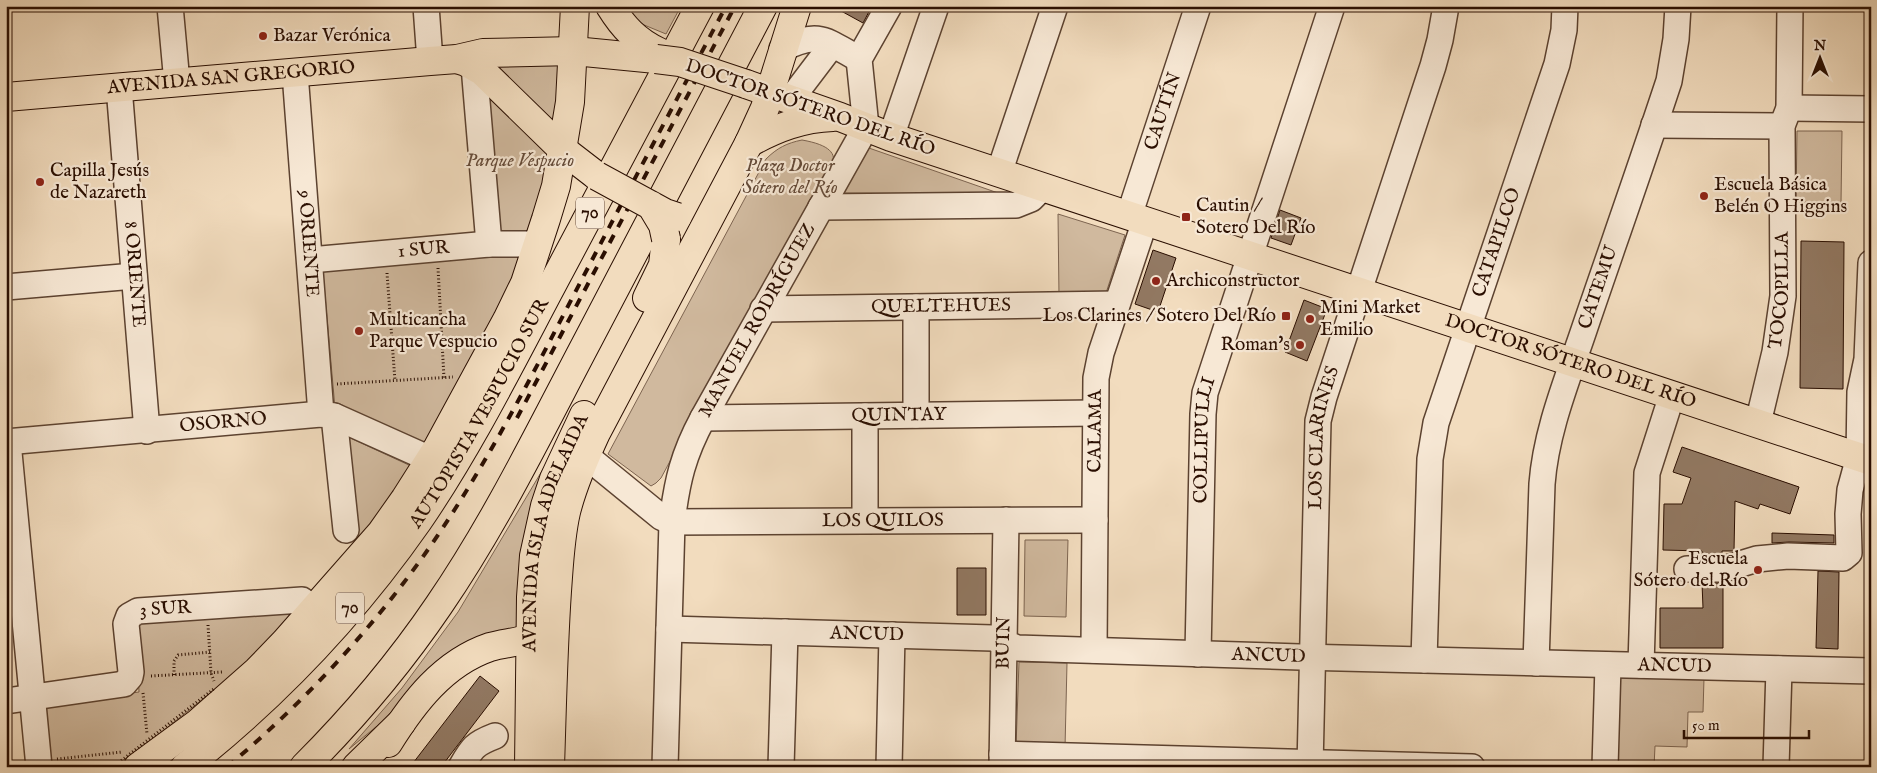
<svg xmlns="http://www.w3.org/2000/svg" width="1877" height="773" viewBox="0 0 1877 773" font-family="'IM FELL English',serif">
	<rect width="100%" height="100%" fill="#f2dcbe"/>
	<filter id="stains"><feTurbulence type="fractalNoise" baseFrequency=".004" numOctaves="4"/><feColorMatrix values="0 0 0 0 .2 0 0 0 0 .09 0 0 0 0 .02 0 0 0 .5 -.17"/></filter>
	<radialGradient id="worn" r=".72"><stop offset=".6" stop-color="#630" stop-opacity="0"/><stop offset="1" stop-color="#630" stop-opacity=".3"/></radialGradient>
	<path fill="#d0b99e" stroke="#7d6450" d="M624,6H681L666,34L632,20Z
		M482,57L562,61L560,129Z
		M483,84L550,147L531,241H496Z
		M1797,131H1842L1841,203L1796,202Z
		M802,140C859,150 825,175 807,206L661,478L656,483L651,486L608,454L766,159C777,148 787,143 802,140Z
		M866,147L1001,194L843,193Z
		M1058,214L1125,235L1105,296L1059,297Z
		M494,249L525,257L425,444L335,408L323,273L325,268Z
		M346,436L411,466L355,547Z
		M555,449L521,631L415,695L349,749L402,688L458,612Z
		M1025,540H1068L1066,617L1024,616Z
		M298,611L249,662L158,735L114,767H44L42,710L48,704L139,692L136,624L137,621Z
		M1019,662L1067,663L1065,748L1016,747Z
		M1609,675L1704,678L1703,712H1688L1687,747L1655,746L1654,767H1607Z"/>
	<path fill="#927963" stroke="#2a0e01" d="M832,6H872L863,23Z
		M1280,210L1301,218L1291,245L1271,238Z
		M1801,241L1844,242L1843,389L1800,388Z
		M1153,250L1176,258L1158,312L1135,304Z
		M1304,300L1327,309L1307,361L1285,352Z
		M1682,447L1799,487L1790,514L1760,504L1758,509L1735,501L1734,551H1722V555H1702V551L1663,550L1664,504H1682L1691,478L1673,472Z
		M1772,533L1834,535V543L1789,542L1772,543Z
		M957,568H986V615H957Z
		M1818,571L1839,572L1838,649L1816,648Z
		M1702,583H1723V648H1660V608H1703Z
		M480,676L499,691L441,767H410Z"/>
	<g fill="none" stroke-linecap="round" stroke-linejoin="round">
		<g stroke="#5c4230" stroke-width="28">
			<g id="minor">
				<path d="M170,6L177,83"/>
				<path d="M426,6L430,61"/>
				<path d="M782,49C819,30 826,41 859,59"/>
				<path d="M474,66L489,244"/>
				<path id="s1" d="M295,73L321,414"/>
				<path id="s2" d="M119,87L147,431"/>
				<path d="M791,99L832,45"/>
				<path d="M1789,108L1871,109"/>
				<path d="M1654,125L1782,126"/>
				<path d="M891,137L936,6"/>
				<path d="M999,173L1055,6"/>
				<path d="M821,207L1016,205L1031,199L1043,187"/>
				<path id="s3" d="M1129,216L1198,6"/>
				<path id="s4" d="M310,260L489,244H538"/>
				<path d="M6,287L134,276"/>
				<path d="M916,307V415"/>
				<path id="s5" d="M763,309L1117,304"/>
				<path d="M334,416L346,530"/>
				<path d="M865,416V520"/>
				<path id="s6" d="M703,418L1095,413"/>
				<path id="s7" d="M1758,423L1775,352L1783,296L1782,126L1789,108L1790,6"/>
				<path id="s8" d="M6,442L321,414L334,416L430,459"/>
				<path d="M8,442L39,767"/>
				<path id="s9" d="M585,455L661,517L672,522L1095,520"/>
				<path d="M1687,569H1724L1757,559L1788,556L1843,558L1849,553L1848,514L1850,490L1859,457L1860,392L1867,359L1871,263"/>
				<path id="s10" d="M669,629L993,638L1017,648L1300,657L1871,671"/>
				<path id="s11" d="M1094,650L1096,378L1101,353L1145,221"/>
				<path id="s12" d="M1198,654L1203,414L1205,393L1332,6"/>
				<path id="s13" d="M1424,660L1430,459L1436,423L1557,64L1564,30L1565,6"/>
				<path id="s14" d="M1536,663L1542,484C1546,430 1568,378 1585,327C1613,245 1642,163 1669,81L1676,39L1678,6"/>
				<path d="M1641,665L1647,473L1672,395"/>
				<path id="s15" d="M6,701L124,684L130,677L131,672L126,624L129,616L138,611L302,600"/>
				<path d="M1002,754L1472,767"/>
				<path d="M461,767C472,748 474,744 495,736"/>
				<path id="s16" d="M665,767L672,522C677,481 683,455 703,418L866,127L859,59L889,6"/>
				<path d="M781,767L785,632"/>
				<path d="M889,767L892,635"/>
				<path id="s17" d="M1002,767L1006,520"/>
				<path id="s18" d="M1310,767L1318,421L1324,397L1433,66L1440,40L1446,6"/>
				<path d="M1605,767L1608,665"/>
				<path d="M1776,767L1779,669"/>
			</g>
		</g>
		<g stroke="#2a0e01" stroke-width="30">
			<g id="major">
				<path d="M610,6C623,27 636,41 659,52"/>
				<path d="M457,59L466,62L482,71L562,149L597,176"/>
				<path id="s19" d="M746,84L840,117L891,137L1871,461"/>
				<path id="s20" d="M6,97L430,61L457,59L483,53L574,51L656,59"/>
				<path d="M749,143C776,128 802,118 833,117"/>
				<path d="M647,298L663,265L666,239"/>
				<path d="M388,743C413,703 443,663 490,647C508,642 529,642 545,631"/>
				<path d="M138,767L198,723L257,671L285,642L381,533L405,499L438,447L507,320L525,283L546,219L556,186L570,102L575,6"/>
				<path id="s21" d="M529,767L531,597L534,556L545,506L554,479L584,415"/>
				<path d="M550,767C552,708 553,650 557,591C559,565 560,538 566,512C573,484 584,459 596,433L749,143L765,108L797,6"/>
			</g>
		</g>
		<g stroke="#2a0e01" stroke-width="30">
			<g id="highway">
				<path id="s22" d="M185,767C274,697 353,614 418,521C472,442 515,354 560,270C607,182 653,94 700,6"/>
				<path d="M304,767C354,717 399,664 439,605C496,522 541,429 588,340C646,229 705,117 763,6"/>
				<path d="M356,767L401,723"/>
			</g>
		</g>
		<path stroke="#2a0e01" stroke-width="3" stroke-dasharray="1 2.5" stroke-linecap="butt" d="M438,268L444,378
			M387,273L395,381
			M337,384L453,377
			M208,625L211,673L214,681
			M174,675V661L178,655L210,652
			M151,676L222,672
			M143,693L147,734
			M57,759L122,752"/>
		<use href="#minor" stroke="#f7e8d5" stroke-width="25"/>
		<use href="#major" stroke="#f2dcbe" stroke-width="28"/>
		<use href="#highway" stroke="#f2dcbe" stroke-width="28"/>
		<path stroke="#2a0e01" stroke-width="4" stroke-dasharray="9 9" stroke-linecap="butt" d="M517,418L735,6
			M227,767C315,693 393,607 455,509C501,437 540,360 580,283C628,191 677,99 726,6"/>
		<g stroke="#2a0e01" stroke-width="30" stroke-linecap="butt">
			<path id="major-bridge" d="M656,59L680,62L746,84
				M597,176L665,213L677,217
				M651,205L663,225L666,239"/>
		</g>
		<path stroke="#2a0e01" stroke-width="3" stroke-dasharray="1 2.5" stroke-linecap="butt" d="M113,767L215,688"/>
		<use href="#major-bridge" stroke="#f2dcbe" stroke-width="28"/>
	</g>
	<g fill="#8f2418" stroke="#f7e8d5" stroke-width="2">
		<circle cx="263" cy="36" r="5"/>
		<circle cx="40" cy="182" r="5"/>
		<circle cx="1704" cy="196" r="5"/>
		<rect x="1181" y="212" width="10" height="10" rx="2.5"/>
		<circle cx="1156" cy="281" r="5"/>
		<rect x="1281" y="311" width="10" height="10" rx="2.5"/>
		<circle cx="1310" cy="319" r="5"/>
		<circle cx="359" cy="331" r="5"/>
		<circle cx="1300" cy="345" r="5"/>
		<circle cx="1758" cy="570" r="5"/>
	</g>
	<g text-anchor="middle" dominant-baseline="central" stroke-width="4.5" stroke-linejoin="round" paint-order="stroke">
		<g fill="#f7e8d5" stroke="#684f41" stroke-width="1">
			<rect x="576" y="197.5" width="28" height="31" rx="4"/>
			<rect x="336" y="592.5" width="28" height="31" rx="4"/>
		</g>
		<g font-size="18" font-weight="bold" fill="#2a0e01">
			<text x="590" y="213">70</text>
			<text x="350" y="608">70</text>
		</g>
		<g font-size="19" fill="#2a0e01" stroke="#f7e8d5" text-anchor="start">
			<text x="273" y="36">Bazar Verónica</text>
			<text x="50" y="171">Capilla Jesús<tspan x="50" dy="22">de Nazareth</tspan></text>
			<text x="1714" y="185">Escuela Básica<tspan x="1714" dy="22">Belén O Higgins</tspan></text>
			<text x="1196" y="206">Cautin /<tspan x="1196" dy="22">Sotero Del Río</tspan></text>
			<text x="1166" y="281">Archiconstructor</text>
			<text x="1320" y="308">Mini Market<tspan x="1320" dy="22">Emilio</tspan></text>
			<text x="1276" y="316" text-anchor="end">Los Clarines / Sotero Del Río</text>
			<text x="369" y="320">Multicancha<tspan x="369" dy="22">Parque Vespucio</tspan></text>
			<text x="1290" y="345" text-anchor="end">Roman's</text>
			<text x="1748" y="559" text-anchor="end">Escuela<tspan x="1748" dy="22">Sótero del Río</tspan></text>
		</g>
		<g font-size="19" fill="#2a0e01" stroke="#f7e8d5">
			<text stroke="none"><textPath href="#s20" startOffset="226">AVENIDA SAN GREGORIO</textPath></text>
			<text transform="translate(810 108) rotate(19)">DOCTOR SÓTERO DEL RÍO</text>
			<text stroke="none"><textPath href="#s3" startOffset="110">CAUTÍN</textPath></text>
			<text stroke="none"><textPath href="#s1" startOffset="171">9 ORIENTE</textPath></text>
			<text stroke="none"><textPath href="#s13" startOffset="428">CATAPILCO</textPath></text>
			<text stroke="none"><textPath href="#s4" startOffset="114">1 SUR</textPath></text>
			<text stroke="none"><textPath href="#s2" startOffset="188">8 ORIENTE</textPath></text>
			<text stroke="none"><textPath href="#s14" startOffset="384">CATEMU</textPath></text>
			<text stroke="none"><textPath href="#s7" startOffset="135">TOCOPILLA</textPath></text>
			<text stroke="none"><textPath href="#s5" startOffset="178">QUELTEHUES</textPath></text>
			<text stroke="none"><textPath href="#s16" startOffset="466">MANUEL RODRÍGUEZ</textPath></text>
			<text stroke="none"><textPath href="#s19" startOffset="870">DOCTOR SÓTERO DEL RÍO</textPath></text>
			<text stroke="none"><textPath href="#s22" startOffset="464">AUTOPISTA VESPUCIO SUR</textPath></text>
			<text stroke="none"><textPath href="#s6" startOffset="196">QUINTAY</textPath></text>
			<text stroke="none"><textPath href="#s8" startOffset="218">OSORNO</textPath></text>
			<text stroke="none"><textPath href="#s11" startOffset="219">CALAMA</textPath></text>
			<text stroke="none"><textPath href="#s18" startOffset="330">LOS CLARINES</textPath></text>
			<text stroke="none"><textPath href="#s12" startOffset="214">COLLIPULLI</textPath></text>
			<text stroke="none"><textPath href="#s9" startOffset="321">LOS QUILOS</textPath></text>
			<text stroke="none"><textPath href="#s21" startOffset="238">AVENIDA ISLA ADELAIDA</textPath></text>
			<text stroke="none"><textPath href="#s15" startOffset="228">3 SUR</textPath></text>
			<text stroke="none"><textPath href="#s10" startOffset="198">ANCUD</textPath></text>
			<text stroke="none"><textPath href="#s17" startOffset="124">BUIN</textPath></text>
			<text stroke="none"><textPath href="#s10" startOffset="602">ANCUD</textPath></text>
			<text stroke="none"><textPath href="#s10" startOffset="1008">ANCUD</textPath></text>
		</g>
		<g font-size="19" font-style="italic" fill="#644a38" stroke="#f7e8d5">
			<text x="520" y="161">Parque Vespucio</text>
			<text x="790" y="166">Plaza Doctor<tspan x="790" dy="22">Sótero del Río</tspan></text>
		</g>
	</g>
	<rect width="1877" height="773" fill="none" stroke="#f2dcbe" stroke-width="25"/>
	<rect x="8" y="8" width="1862" height="758" fill="none" stroke="#2a0e01" stroke-width="2.5"/>
	<rect x="12" y="12" width="1852" height="748" fill="none" stroke="#2a0e01"/>
	<g transform="translate(1820 58)" stroke="#f7e8d5" stroke-width="4" paint-order="stroke">
	<path d="M0-4L9 19L0 12L-9 19Z" fill="#2a0e01"/>
	<text y="-8" font-size="14" font-weight="bold" text-anchor="middle" fill="#2a0e01">N</text>
	</g>
	<path d="M1684 730v8h125v-8" fill="none" stroke="#2a0e01" stroke-width="2.5"/>
	<text x="1692" y="730" font-size="15" fill="#2a0e01" stroke="#f7e8d5" stroke-width="4" paint-order="stroke">50 m</text>
	<rect width="100%" height="100%" filter="url(#stains)"/>
	<rect width="100%" height="100%" fill="url(#worn)"/>
</svg>
